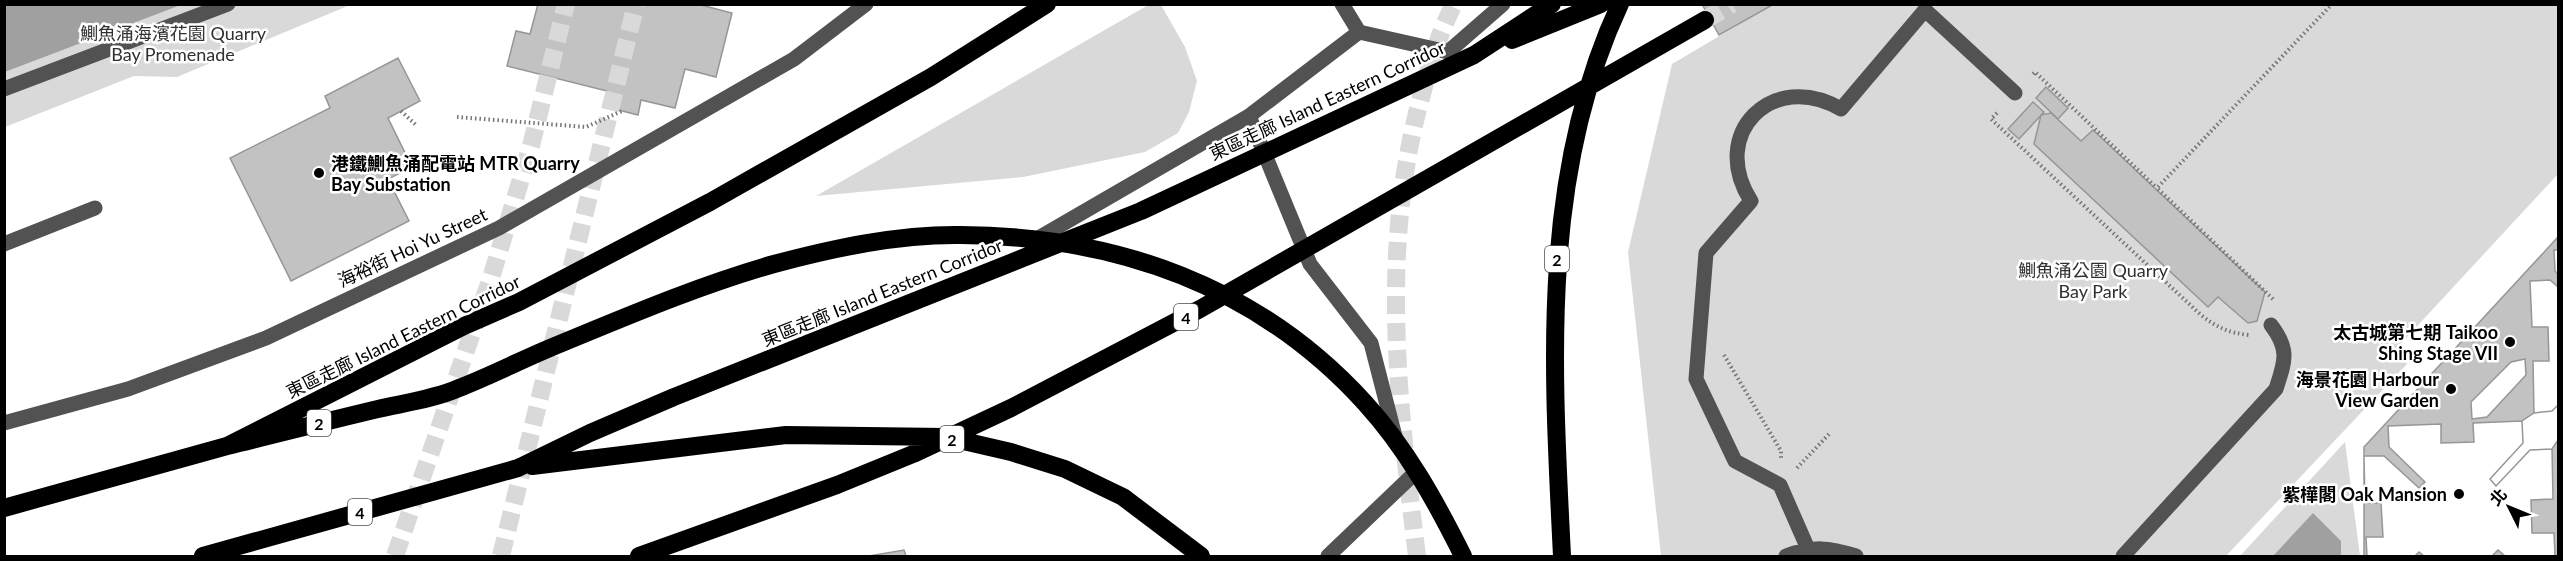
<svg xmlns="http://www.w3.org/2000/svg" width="2563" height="561" viewBox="0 0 2563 561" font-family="Lato,'Noto Sans TC',sans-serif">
	<rect width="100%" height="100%" fill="#fff"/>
	<path fill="#d9d9d9" d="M1150,4L1161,5L1185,47L1197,81L1189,112L1178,133L1145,152L1023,177L816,196Z
		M181,5H350L177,77L134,76L5,127V72Z
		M1772,5H2558V174L2395,350L2407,364L2226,556H1661L1628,252L1672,64Z
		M2345,442L2360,556H2240Z"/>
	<path fill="#a0a0a0" d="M5,4H181V5L5,72Z
		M2313,513L2341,541V556H2273Z"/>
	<path fill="#c2c2c2" stroke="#969696" stroke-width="1.5" fill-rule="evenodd" d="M538,4H697L732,13L716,77L685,69L675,108L641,100L638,115L603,106L607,91L507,66L516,31L530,34Z
		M1702,4H1774L1719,35Z
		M398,58L420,101L388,118L412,167L388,179L409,221L291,281L230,158L330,108L325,96Z
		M2046,87L2068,108L2058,119L2036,98Z
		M2033,102L2044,112L2019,139L2008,129Z
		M2051,113L2081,141L2093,130L2265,292L2257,321L2248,323L2218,297L2208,307L2034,144L2041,115Z
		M2558,237V405L2552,411L2534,413L2522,421L2523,443L2490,479L2496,486L2530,450L2552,449L2558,440V556H2364V447ZM2525,359L2526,375L2487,417L2472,419L2471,402L2511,362Z
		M2554,250H2558V274L2555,271Z
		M2550,280L2558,287V405L2552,411L2534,413L2533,361H2549L2548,327H2532L2530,281Z
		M2522,421L2523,443L2490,479L2496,486L2530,450L2552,449L2553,499L2531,500L2532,533H2554L2555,556H2505L2498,550L2492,556H2424L2419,552L2415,556H2367L2366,537H2383L2381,503H2365L2364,456H2384L2419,488L2425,482L2389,447L2388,426L2441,424V443L2474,442L2473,423Z
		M904,550L906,556H869Z"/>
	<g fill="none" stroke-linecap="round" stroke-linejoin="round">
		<path stroke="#d9d9d9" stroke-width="18" stroke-dasharray="18 9" stroke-linecap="butt" d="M1705,20L1732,4
			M395,556L491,278L531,146L566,4
			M501,556L636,4
			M1417,556C1398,402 1379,247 1422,94C1430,64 1439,33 1454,4"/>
		<path stroke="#747474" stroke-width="4" stroke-dasharray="1.5 3" stroke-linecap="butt" d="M2033,74L2035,72L2157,188
			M401,111L416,125
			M1997,113L1991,119L2201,315C2216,327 2229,333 2249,335
			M457,117L586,127L622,111
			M2273,299L2157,188L2332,4
			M1724,355L1781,451V458
			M1797,468L1829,434"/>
		<path stroke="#525252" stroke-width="15" d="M1342,4L1359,32L1448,52L1503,4
			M4,89L228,4
			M1249,116L1310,264L1371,343L1396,440
			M1035,240L1249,116L1359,32
			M4,244L95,208
			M4,423L128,389L266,338L499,228L794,59L866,4
			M1808,549L1780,485L1735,461L1696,379L1706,253L1751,201C1708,134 1772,69 1841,109L1925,10L2015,93
			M1328,556L1417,471
			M1786,556C1814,546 1828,547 1856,556
			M2123,556L2276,389C2285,361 2290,350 2271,325"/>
		<path stroke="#000" stroke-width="18" d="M1512,40L1601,4
			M227,446C277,434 327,421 378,409C404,403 434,399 459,388C490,376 519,361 550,348C623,318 697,286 774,264C834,248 899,234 961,235C1116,236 1259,286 1365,403C1407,449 1436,502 1463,556
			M532,466L786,435L946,437L1011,452L1065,469L1123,497L1201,556
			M4,508L227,446L464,326L519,302L710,202L931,77L1047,4
			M203,556L518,468L590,433L674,397L1141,211L1474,55L1552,4
			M639,556L837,485L913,454L1011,408L1200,309L1705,20
			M1562,556C1553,371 1539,177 1620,4"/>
	</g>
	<g fill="#000" stroke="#fff" stroke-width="2">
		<circle cx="319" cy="173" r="6"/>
		<circle cx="2510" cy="342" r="6"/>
		<circle cx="2451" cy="389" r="6"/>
		<circle cx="2459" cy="494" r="6"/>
	</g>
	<g text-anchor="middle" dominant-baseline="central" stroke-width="5" stroke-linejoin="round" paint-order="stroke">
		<g fill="#fff" stroke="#4c4c4c" stroke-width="1.5">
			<rect x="1545" y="246" width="24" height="26" rx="4.5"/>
			<rect x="1174" y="304" width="24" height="26" rx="4.5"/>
			<rect x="307" y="410" width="24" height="26" rx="4.5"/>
			<rect x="940" y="426" width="24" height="26" rx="4.5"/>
			<rect x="348" y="499" width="24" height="26" rx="4.5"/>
		</g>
		<g font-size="16" font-weight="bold" fill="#000">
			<text x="1557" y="259">2</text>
			<text x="1186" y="317">4</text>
			<text x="319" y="423">2</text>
			<text x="952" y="439">2</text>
			<text x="360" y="512">4</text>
		</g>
		<g font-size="18" fill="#303030" stroke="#fff">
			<text x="173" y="33">鰂魚涌海濱花園 Quarry<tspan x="173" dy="21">Bay Promenade</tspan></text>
			<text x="2093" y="270">鰂魚涌公園 Quarry<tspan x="2093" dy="21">Bay Park</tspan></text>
		</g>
		<g font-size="18" fill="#000" stroke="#fff">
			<text transform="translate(1327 100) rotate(-25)">東區走廊 Island Eastern Corridor</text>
			<text transform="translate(412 247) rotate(-25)">海裕街 Hoi Yu Street</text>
			<text transform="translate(882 292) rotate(-22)">東區走廊 Island Eastern Corridor</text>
			<text transform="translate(403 336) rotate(-26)">東區走廊 Island Eastern Corridor</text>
		</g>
		<g font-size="18" font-weight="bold" fill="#000" stroke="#fff" text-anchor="end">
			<text x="331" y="163" text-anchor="start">港鐵鰂魚涌配電站 MTR Quarry<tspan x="331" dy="21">Bay Substation</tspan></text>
			<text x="2498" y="332">太古城第七期 Taikoo<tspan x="2498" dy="21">Shing Stage VII</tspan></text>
			<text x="2439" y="379">海景花園 Harbour<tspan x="2439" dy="21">View Garden</tspan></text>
			<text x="2447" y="494">紫樺閣 Oak Mansion</text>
		</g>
	</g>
	<rect width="2563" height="561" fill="none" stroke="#000000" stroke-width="12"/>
	<g transform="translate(2509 507) rotate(313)" stroke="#ffffff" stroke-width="4.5" paint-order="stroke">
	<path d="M0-4.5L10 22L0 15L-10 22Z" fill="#000000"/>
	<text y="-9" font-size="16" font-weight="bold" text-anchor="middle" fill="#000000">北</text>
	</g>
</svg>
